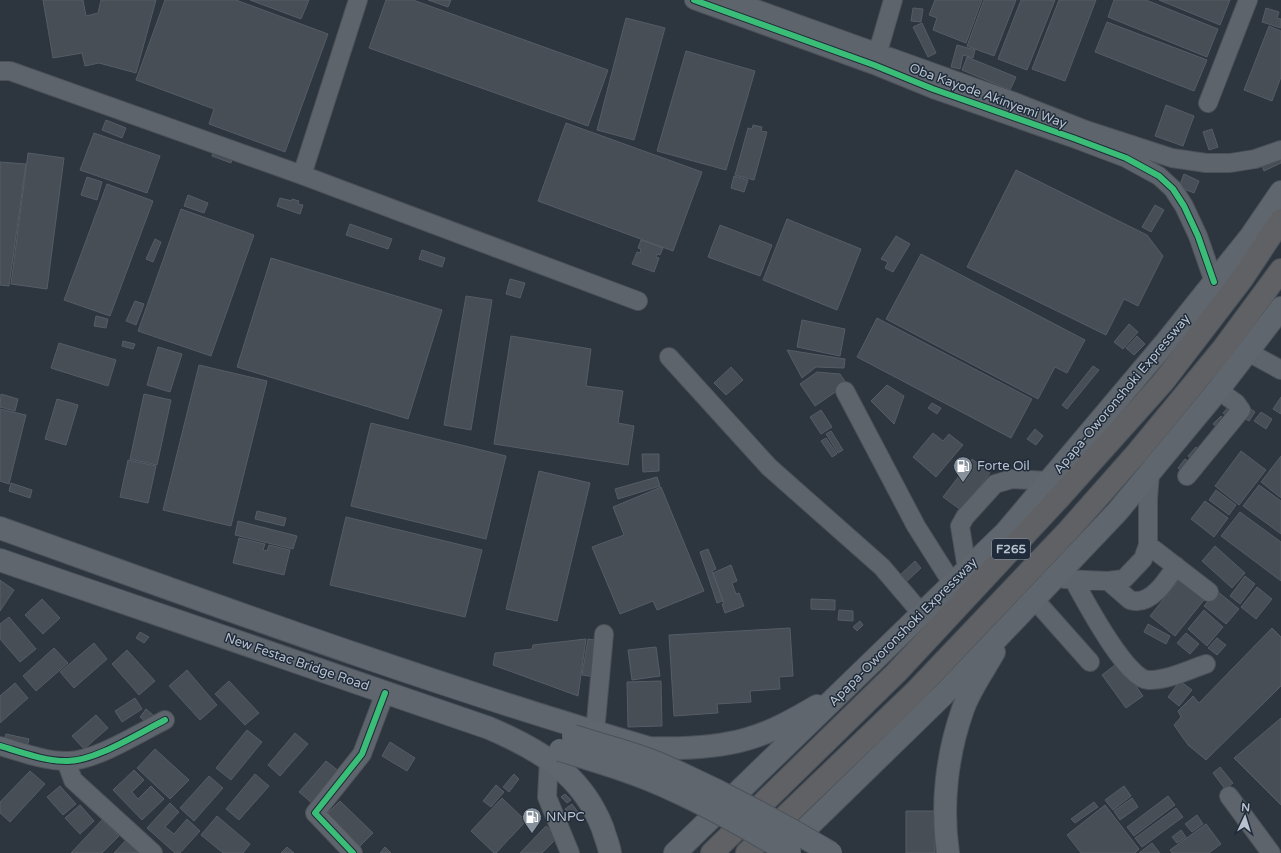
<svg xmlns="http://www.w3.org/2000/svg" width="1281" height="853" viewBox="0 0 1281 853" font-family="'Varela Round',sans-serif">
	<rect width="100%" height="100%" fill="#2d353e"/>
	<path fill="#484e56" stroke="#555c65" d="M43,0H83L86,16L98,13L101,0H156L136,73L99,63L85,66L82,53L53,58Z
		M165,0H236L328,34L285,152L209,124L214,109L136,80Z
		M250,0H309L301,19Z
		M386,0H413L608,70L588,126L369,48Z
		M428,0H451L448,7Z
		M935,0H982L966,43L933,30L937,18L929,15Z
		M984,0H1016L994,56L967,46Z
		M1021,0H1055L1027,70L998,59Z
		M1059,0H1096L1065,81L1032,69Z
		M1114,0H1146L1218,29L1207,57L1108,17Z
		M1159,0H1230L1220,25Z
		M913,8L923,9L921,22L911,21Z
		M1266,8L1279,12L1277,18L1281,19V28L1262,22Z
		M626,18L665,28L634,140L597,130Z
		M1107,22L1207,60L1194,91L1095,52Z
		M922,23L936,53L928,57L913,27Z
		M1269,26L1281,31V77L1272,101L1244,90Z
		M957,45L975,50L973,58L963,55L960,69L951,67Z
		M686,51L755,71L726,170L657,151Z
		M967,57L1016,77L1010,90L962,70Z
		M1166,105L1194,116L1183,146L1155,136Z
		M106,120L126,128L122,138L102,130Z
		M566,123L702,172L673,251L538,201Z
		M753,125L762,127L761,131L767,132L754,180L735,175L748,128L752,129Z
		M1212,129L1218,147L1209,150L1203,132Z
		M94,133L160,156L147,193L80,170Z
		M213,151L233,158L231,163L212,156Z
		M28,153L64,158L47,289L11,284Z
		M1281,157V163L1264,171L1262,166Z
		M0,162L26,164L9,286L0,285Z
		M1016,170L1147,235L1163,256L1138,306L1124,299L1106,335L967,267Z
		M1184,174L1199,181L1194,193L1179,187Z
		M734,176L748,180L744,192L731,188Z
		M87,177L102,182L97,200L81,195Z
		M107,184L153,201L110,316L64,300Z
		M188,195L208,203L204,213L184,206Z
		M280,198L292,201V199L299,201L298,204L303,205L300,214L277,206Z
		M1155,205L1164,210L1151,232L1142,227Z
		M181,209L254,235L211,356L138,331Z
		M787,219L861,249L837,310L763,280Z
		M350,224L392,239L388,249L346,235Z
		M720,225L772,245L760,276L708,257Z
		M896,236L910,244L893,272L885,268L888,262L881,259Z
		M155,239L161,242L153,262L146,259Z
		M641,240L663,248L660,255L657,254L656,257L659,258L654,272L632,264L637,252L640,253L641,249L638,248Z
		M422,250L445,258L442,267L419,259Z
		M921,254L1085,340L1067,373L1055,367L1038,399L886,319Z
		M271,258L442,310L408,419L237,367Z
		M510,279L525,283L520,298L506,294Z
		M466,296L492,300L471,430L444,425Z
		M135,301L144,304L136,325L126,321Z
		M96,316L108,319L106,328L94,326Z
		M877,318L1032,399L1011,438L857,357Z
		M802,320L845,329L840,356L797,347Z
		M1129,324L1138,332L1123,349L1114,342Z
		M511,336L591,349L586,386L623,391L618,423L634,426L628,465L494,444Z
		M1137,336L1145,344L1134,355L1126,348Z
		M123,341L135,344L133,349L122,346Z
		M59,343L116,360L108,386L51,368Z
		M158,347L182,354L170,392L147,385Z
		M787,350L845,359L844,368L816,367L802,378Z
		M199,365L267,381L231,526L163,510Z
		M1093,366L1099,370L1067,409L1062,405Z
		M731,367L743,380L726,395L714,383Z
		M817,372L840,374L847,384L815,406L800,384Z
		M887,385L904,396L894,424L871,401Z
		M1,394L18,399L15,411L0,407Z
		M144,394L171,400L157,465L130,459Z
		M1281,397V414L1273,409Z
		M57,399L78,405L66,445L45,439Z
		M932,403L941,408L937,414L928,408Z
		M1230,405L1231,419L1223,413Z
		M1247,406L1255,412L1249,421L1241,416Z
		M0,409L26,415L9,484L0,481Z
		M821,410L832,427L821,434L810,417Z
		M1261,412L1272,419L1266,429L1254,421Z
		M1221,416L1227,422L1220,430L1213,424Z
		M371,423L506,456L486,539L351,506Z
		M1035,429L1043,436L1036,445L1027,439Z
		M831,431L843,450L838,453L826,434Z
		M933,433L943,441L949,434L963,445L936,477L913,457Z
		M826,438L837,454L832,457L821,441Z
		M1196,447L1203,453L1195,463L1188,456Z
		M1241,451L1266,470L1239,505L1215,486Z
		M642,454H659V471L643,472Z
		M1281,456V498L1261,482Z
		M972,459L990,473L961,510L943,497Z
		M1185,459L1191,463L1184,473L1178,468Z
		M128,460L156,466L148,503L120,497Z
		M539,471L590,483L557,621L506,609Z
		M657,477L660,486L618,499L615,489Z
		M11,483L32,490L30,498L9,491Z
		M1259,485L1281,501V534L1243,506Z
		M661,487L704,591L657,610L653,601L620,614L592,547L624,535L613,507Z
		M1216,490L1236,505L1229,515L1209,500Z
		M1205,501L1228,518L1214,537L1191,519Z
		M257,511L286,518L284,526L255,519Z
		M1240,512L1281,542V581L1221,536Z
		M346,517L482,550L465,617L330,585Z
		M238,521L297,536L293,549L235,535Z
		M239,538L265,544L263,550L267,551L269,545L290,550L284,575L233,563Z
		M1215,546L1245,573L1232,588L1202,561Z
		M708,549L716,569L712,571L723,601L717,603L700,552Z
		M915,561L921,568L905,583L898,577Z
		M731,565L737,581L732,583L736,594L739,593L744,606L725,613L722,604L724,603L713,573Z
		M1183,575L1208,595L1175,636L1150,616Z
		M1245,576L1255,584L1240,604L1230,596Z
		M0,580L14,590L0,611Z
		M1257,587L1272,599L1256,619L1241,607Z
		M1217,591L1239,609L1226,624L1204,606Z
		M42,599L60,618L43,634L25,615Z
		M811,599L835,600V610L811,609Z
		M839,610L853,611V621L838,620Z
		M1204,610L1223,627L1207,646L1188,629Z
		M9,617L36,649L20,662L0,639V624Z
		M860,621L863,625L857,631L853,627Z
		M1148,624L1170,636L1166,644L1144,632Z
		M790,628L793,676L779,677L780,689L750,691L751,702L717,704L718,713L674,716L669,635Z
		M1272,628L1281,637V686L1206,760L1188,745L1174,725L1181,717L1178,711L1193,696L1199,703Z
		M140,632L149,637L144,643L136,638Z
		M1186,633L1199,644L1190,654L1177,643Z
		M1217,638L1226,645L1217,655L1208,648Z
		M586,639L578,696L493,665L495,653L532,649L533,645Z
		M588,639L601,641L595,677L582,675Z
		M94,643L107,659L74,688L60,672Z
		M656,647L660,676L632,680L628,650Z
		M54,648L68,663L36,691L23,676Z
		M127,650L155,681L139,695L112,664Z
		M1119,662L1143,696L1126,708L1102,675Z
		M187,670L217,705L200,720L169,686Z
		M229,681L259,713L245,725L215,694Z
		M661,681L662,726L628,727L627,682Z
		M1180,681L1192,690L1179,706L1168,697Z
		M15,683L28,698L0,723V696Z
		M135,698L142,709L122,722L115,711Z
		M146,709L153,715L146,722L140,717Z
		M96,715L108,728L84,749L72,736Z
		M1281,718V805L1234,758Z
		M247,730L262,742L231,780L216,768Z
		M295,733L308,744L280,776L268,765Z
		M6,734L29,739L27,747L4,742Z
		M390,742L415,758L407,771L382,756Z
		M155,749L189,780L170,799L137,768Z
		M326,761L340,772L313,804L299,792Z
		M1220,767L1233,783L1225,789L1213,773Z
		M134,770L144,780L132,792L138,799L151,786L164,799L142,820L113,790Z
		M30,771L45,784L10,822L0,813V802Z
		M255,774L269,786L239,820L226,809Z
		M514,774L519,779L509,792L503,787Z
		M209,776L223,788L194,821L180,808Z
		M496,785L504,792L491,807L483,801Z
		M60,786L76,804L63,815L47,797Z
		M1124,786L1131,796L1113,810L1105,800Z
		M565,794L571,800L567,803L561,797Z
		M1168,796L1175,805L1134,836L1127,827Z
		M502,798L526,821L496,853H494L471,831Z
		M1132,798L1138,807L1120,820L1114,811Z
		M340,801L373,833L360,846L327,814Z
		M1094,802L1098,807L1075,823L1071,819Z
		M170,803L179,812L165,827L174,834L187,819L200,831L180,853H175L147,828Z
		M572,804L578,812L571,817L565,809Z
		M80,805L94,821L80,834L65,818Z
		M1105,805L1139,849L1135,853H1081L1067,835Z
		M1176,808L1183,817L1142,847L1135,838Z
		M906,811H935V853H906Z
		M1197,815L1203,824L1192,832L1185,824Z
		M217,816L250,844L243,853H223L201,835Z
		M102,820L119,836L102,853H71Z
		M1206,824L1221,844L1209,853H1172L1170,850Z
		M546,826L558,837L542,853H520Z
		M1181,830L1186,837L1177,843L1172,837Z
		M127,839L143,853H114Z
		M1152,843L1160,853H1139Z
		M287,847L294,853H281Z
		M385,847L391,853H380Z"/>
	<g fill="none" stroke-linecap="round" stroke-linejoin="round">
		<g stroke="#4c5158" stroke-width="20">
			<path id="minor" d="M694,0L874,65L933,89L1073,138L1126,158L1159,176L1173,189L1184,206L1198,236L1214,282
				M731,0L1015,102L1086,130L1172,158L1206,163H1230L1255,159L1281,150
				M875,62L893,0
				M0,71H10L302,175L638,301
				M1208,103L1248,0
				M302,175L358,0
				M1248,352L1281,370
				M669,357L769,467L882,567L922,614
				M845,391L916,526L952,583L960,593
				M1187,476L1241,410L1236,403L1218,390
				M1148,545L1209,592
				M967,569L960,526L965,517L995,484L1012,479L1049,481
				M1064,579L1108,581L1124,579L1143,559L1148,545V499L1150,473
				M1073,579C1084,599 1127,681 1149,680C1168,680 1188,670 1206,664
				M1108,581L1130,600C1150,607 1167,580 1176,566
				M1034,599L1090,662
				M595,732L604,634
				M0,746C21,752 44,761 66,761C94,762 139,733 165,720
				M549,759L547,797L570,853
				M66,761L73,780L153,853
				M1229,796L1271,853
				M353,853L315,813L362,754L385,693"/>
		</g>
		<g stroke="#4b525a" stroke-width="24">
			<path id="major" d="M0,528C215,605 430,684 649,748C681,749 716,748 747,739C772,732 795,719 817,706
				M0,560L489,728C540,750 582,774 603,829C605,837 609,845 610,853
				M786,848L943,695L1117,512L1218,390L1281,308
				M675,853L1006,532L1167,341L1251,236L1281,192
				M948,853C941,805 947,754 963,709C970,689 984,670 994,652"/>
		</g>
		<g stroke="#4a5159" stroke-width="24">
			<path id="highway" d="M712,853L896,673L1059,498L1163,382L1242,279L1281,220
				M747,853L915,692L1068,531L1137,453L1222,350L1281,270"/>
		</g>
		<use href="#minor" stroke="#5e646b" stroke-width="18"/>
		<use href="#major" stroke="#60666d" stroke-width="22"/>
		<use href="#highway" stroke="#5f6165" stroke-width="22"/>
		<g stroke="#4b525a" stroke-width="24" stroke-linecap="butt">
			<path id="major-bridge" d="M573,736C601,745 632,752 660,764C719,790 776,820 831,853
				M560,750C599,762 638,773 675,791C715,809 752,831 790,853"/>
		</g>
		<use href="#major-bridge" stroke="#60666d" stroke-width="22"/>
		<g stroke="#1f2b3a" stroke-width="8">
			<path id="cycleway" d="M694,0L874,65L933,89L1073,138L1126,158L1159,176L1173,189L1184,206L1198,236L1214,282
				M0,746C21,752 44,761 66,761C94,762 139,733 165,720
				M353,853L315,813L362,754L385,693"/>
		</g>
		<use href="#cycleway" stroke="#3abd76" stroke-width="6"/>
	</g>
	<defs>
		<g id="fuel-pin" transform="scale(1)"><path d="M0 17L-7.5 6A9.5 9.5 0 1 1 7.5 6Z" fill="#87919c" stroke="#1f2b3a"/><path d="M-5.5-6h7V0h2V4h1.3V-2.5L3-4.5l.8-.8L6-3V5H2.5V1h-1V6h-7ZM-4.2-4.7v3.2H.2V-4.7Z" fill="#fff"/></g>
	</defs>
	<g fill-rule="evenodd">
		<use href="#fuel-pin" x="963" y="466"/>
		<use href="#fuel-pin" x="532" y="817"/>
	</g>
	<g text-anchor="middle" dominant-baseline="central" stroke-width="3" stroke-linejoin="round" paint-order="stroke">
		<rect fill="#1f2b3a" stroke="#8a95a2" stroke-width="1" x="992" y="539" width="38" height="20" rx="3"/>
		<g font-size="12" font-weight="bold" fill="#b8c2ce">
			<text x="1011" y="549">F265</text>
		</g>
		<g font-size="13" fill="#b8c2ce" stroke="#1f2b3a">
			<text transform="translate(988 96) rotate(20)">Oba Kayode Akinyemi Way</text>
			<text transform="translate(1122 394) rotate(-50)">Apapa-Oworonshoki Expressway</text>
			<text transform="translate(903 632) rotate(-45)">Apapa-Oworonshoki Expressway</text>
			<text transform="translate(297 662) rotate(19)">New Festac Bridge Road</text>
		</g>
		<g font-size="13" fill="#b8c2ce" stroke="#1f2b3a" text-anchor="start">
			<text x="977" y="466">Forte Oil</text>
			<text x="546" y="817">NNPC</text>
		</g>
	</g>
	<g transform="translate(1245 817) rotate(4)" stroke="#1f2b3a" stroke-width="3" paint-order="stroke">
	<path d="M0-3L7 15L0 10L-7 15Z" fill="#b8c2ce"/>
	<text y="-6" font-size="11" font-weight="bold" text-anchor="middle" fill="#b8c2ce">N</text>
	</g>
</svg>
